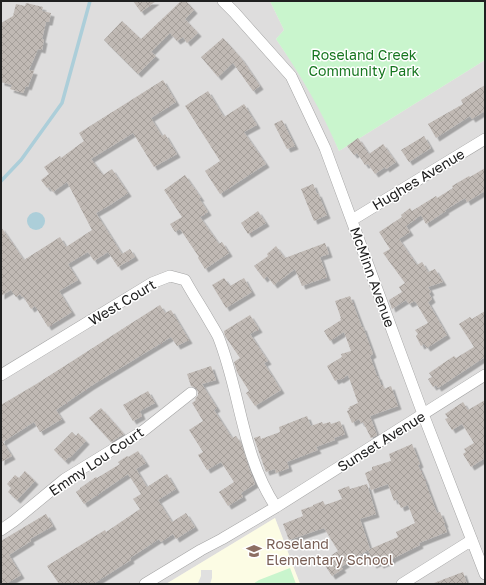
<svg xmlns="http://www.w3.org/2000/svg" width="486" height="585" viewBox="0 0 486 585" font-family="'Golos Text',sans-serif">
	<defs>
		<pattern id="building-cross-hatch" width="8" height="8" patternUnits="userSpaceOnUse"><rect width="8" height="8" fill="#c0b9b4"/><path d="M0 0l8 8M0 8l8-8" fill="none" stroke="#a59f9a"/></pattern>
		<filter id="shadow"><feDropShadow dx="3.5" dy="3.5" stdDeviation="0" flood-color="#0004"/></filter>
	</defs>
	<rect width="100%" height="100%" fill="#f0ede7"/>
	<path fill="#dedddd" d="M1,1H270L284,30L276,39L293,64L317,104L331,132L339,151L485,60V584H300L275,518L166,584H1Z"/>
	<path fill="#fcfce4" d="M275,518L300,584H166Z"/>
	<path fill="#c9f5cd" d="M270,1H485V60L339,151C322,111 300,74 276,39L284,30Z
		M290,568L296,584H253L259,580Z"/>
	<path fill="#e0e0e0" d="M201,570H212V578L210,584H196L198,583L201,576Z"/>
	<path fill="#acced9" d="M27 221a9 9 0 1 1 18 0a9 9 0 1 1-18 0Z"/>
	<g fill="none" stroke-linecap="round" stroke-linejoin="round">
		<path stroke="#acced9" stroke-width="3.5" d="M1,181L21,160L62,103L90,1"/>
	</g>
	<path fill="url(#building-cross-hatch)" filter="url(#shadow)" d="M133,1H156L141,12Z
		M181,1H186L194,10L185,19L198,33L187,43L183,37L177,41L170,33L151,52L156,56L138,74L104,40L122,21L141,39Z
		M26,3L43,7L42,11L51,13L49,22H46L42,39L44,40L42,50L38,49L29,70L34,71L28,87L26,86L23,93L10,89L12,85L1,82V23L13,16L16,4L25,6Z
		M223,38L241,58L260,86L253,91L233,63L218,77L201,57Z
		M163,80L176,102L151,118L162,136L165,134L177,154L154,167L133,133L91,159L103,175L112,169L128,193L110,205L96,213L122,254L130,249L135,257L118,267L108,252L94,261L88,252L68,264L78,280L59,291L72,312L48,327L35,306L31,309L23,296L22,297L20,294L16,297L11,290L1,296V227L24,260L60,237L66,247L92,230L67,182L53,192L49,187L47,188L41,180L49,174L44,167L60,156L61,158L84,141L79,133Z
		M485,85V111L472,119L470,116L436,138L428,124L463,104L461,100Z
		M208,91L224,117L244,104L257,125L244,132L266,164L220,194L205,171L220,161L185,106Z
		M282,120L295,146L287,149L274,124Z
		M424,136L431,148L409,162L401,150Z
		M358,138L369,154L383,144L396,162L386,169L385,167L375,174L368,164L365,165L357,153L354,155L347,146Z
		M485,168V191L467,202L465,198L445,210L446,211L426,224L421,215L406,226L410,232L399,239L417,265L422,262L428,272L435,269L443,282L428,287L431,292L429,293L432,299L428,302L447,335L427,348L424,344L421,346L416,336L418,334L415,330L428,323L415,301L409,304L406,300L392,309L389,300L402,292L399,287L405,283L383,253L390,249L379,232L402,217L401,215L410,208L412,211L436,196L437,198L453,188L452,186L469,176L470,177Z
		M185,175L201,198H199L208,212L200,217L219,244L222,242L229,253L205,269L198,258L199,257L180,229L175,232L170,224L182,217L164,190Z
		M313,184L317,194L318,193L327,215L314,221L301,189Z
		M258,211L266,223L248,234L241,223Z
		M325,243L329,254L320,257L327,277L302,286L295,269L274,285L267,276L264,279L254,266L268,256L267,254L276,246L285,258Z
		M224,278L230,286L244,278L252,292L226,308L212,285Z
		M350,296L362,327H363L373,354L370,356L377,376H378L381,385H383L384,389L391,386L398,406L370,416L377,435L371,438L363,422L361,423L359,419L352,423L347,411L349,410L348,408H350L349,407L358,403L348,375L340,380L339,379L335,381L327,366L342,357L341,354L351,351L344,332L330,341L324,331L341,320L340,318H341L335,301Z
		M160,305L165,313L171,310L189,340L177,346L171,337L91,386L56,410L62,419L40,432L34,422L3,442L12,456L1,462V405L38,383L152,310Z
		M485,311V357L438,388L436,385L433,387L428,379L432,377L429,373L454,356L456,358L474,347L459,324L470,317L472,319Z
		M250,315L259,329L250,334L268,361L264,363L281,390L255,406L246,393L249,391L237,372L234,362L240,358L225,336L224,331Z
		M211,366L216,380L202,384L217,408L214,410L232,438L236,436L241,443L249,468L255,484L241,493L243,497L228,506L219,492L234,482L221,462L207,470L198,455L203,452L189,430L203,421L192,403L196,400L195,399L198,395V392L196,388L191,386L187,374Z
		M148,391L155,403L140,411L142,416L133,421L123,405Z
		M485,400V458L471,467L463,454L466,452L464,449L474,443L462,424L452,430L445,419L448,418L445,414L463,402L468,410Z
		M101,408L124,434L111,442L89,418Z
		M307,416L311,426L322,422L323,424L330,422L331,424L340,421L345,434L334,438L335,440L316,447L318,450L287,462L289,468L276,473L275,469L266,472L254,438L260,436L261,439L280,432L279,427Z
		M72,432L76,436L78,433L86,441L70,458L69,457L65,461L54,450Z
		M412,444L420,464L418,465L426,483V484L437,513L440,512L445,524H444L447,532L419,543L420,545L392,559V560L380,565L379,562L373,565L368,550L341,567L343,569L332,576L322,561L338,551L324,528L289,540L283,524L303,516L301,510L313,506V505L323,501L325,505L342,499L338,490L349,486L350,489L367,484L376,514L360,519L370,549L398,537L396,532L415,523L408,505L401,508L397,499L394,501L388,484L371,490L365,473L372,470V467L391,461L389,454Z
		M138,451L146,463L136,469L147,487L167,474L176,489L158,500L172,522L186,513L195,527L176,539L173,534L161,542L159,539L130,558L131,560L93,584H59L47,566L84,543L105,530L106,532L140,509L133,499L141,494L128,474L84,504L76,492L80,489V488L96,477L97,478L120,464L118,462L127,456L128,457Z
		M25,471L35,481L17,500L8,492L11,488L7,484L15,475L19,478Z
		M46,514L53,526L30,539L31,541L9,555L21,575L6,584H1V541Z
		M463,572L467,584H434V583Z"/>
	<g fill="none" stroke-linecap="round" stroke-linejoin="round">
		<g stroke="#a4a4a4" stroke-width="12">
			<path id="minor" d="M223,1L234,12L291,76L325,148L423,414L485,574
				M352,220L485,139
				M1,375L152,283L170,276L185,280C192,293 200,305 207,317C211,324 215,330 218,336C241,393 241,454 276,507
				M1,530L14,521L65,479L143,431L191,393
				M145,584L201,550L222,539L276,507L485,375
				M402,584L472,540"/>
		</g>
		<use href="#minor" stroke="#fff" stroke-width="11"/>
	</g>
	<defs>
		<g id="school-bare" transform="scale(1.2)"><path d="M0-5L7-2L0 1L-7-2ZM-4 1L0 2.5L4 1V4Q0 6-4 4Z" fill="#8d6e63" stroke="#fff" stroke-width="2.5" paint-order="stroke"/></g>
	</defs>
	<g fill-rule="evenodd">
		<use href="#school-bare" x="254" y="551"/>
	</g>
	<g text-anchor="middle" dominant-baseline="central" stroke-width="3" stroke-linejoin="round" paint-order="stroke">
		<g font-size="14" fill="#16761f" stroke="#fff">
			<text x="364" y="54">Roseland Creek<tspan x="364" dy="16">Community Park</tspan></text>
		</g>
		<g font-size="14" fill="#202020" stroke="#fff">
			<text transform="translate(418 179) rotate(-31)">Hughes Avenue</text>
			<text transform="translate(373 277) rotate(70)">McMinn Avenue</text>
			<text transform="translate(122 302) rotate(-31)">West Court</text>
			<text transform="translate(381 441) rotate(-32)">Sunset Avenue</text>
			<text transform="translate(96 461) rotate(-34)">Emmy Lou Court</text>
		</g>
		<g font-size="14" fill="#785e54" stroke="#fff" text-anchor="start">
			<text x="266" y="543">Roseland<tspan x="266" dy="16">Elementary School</tspan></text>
		</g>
	</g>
	<rect width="486" height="585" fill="none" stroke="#202020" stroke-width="4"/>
</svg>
